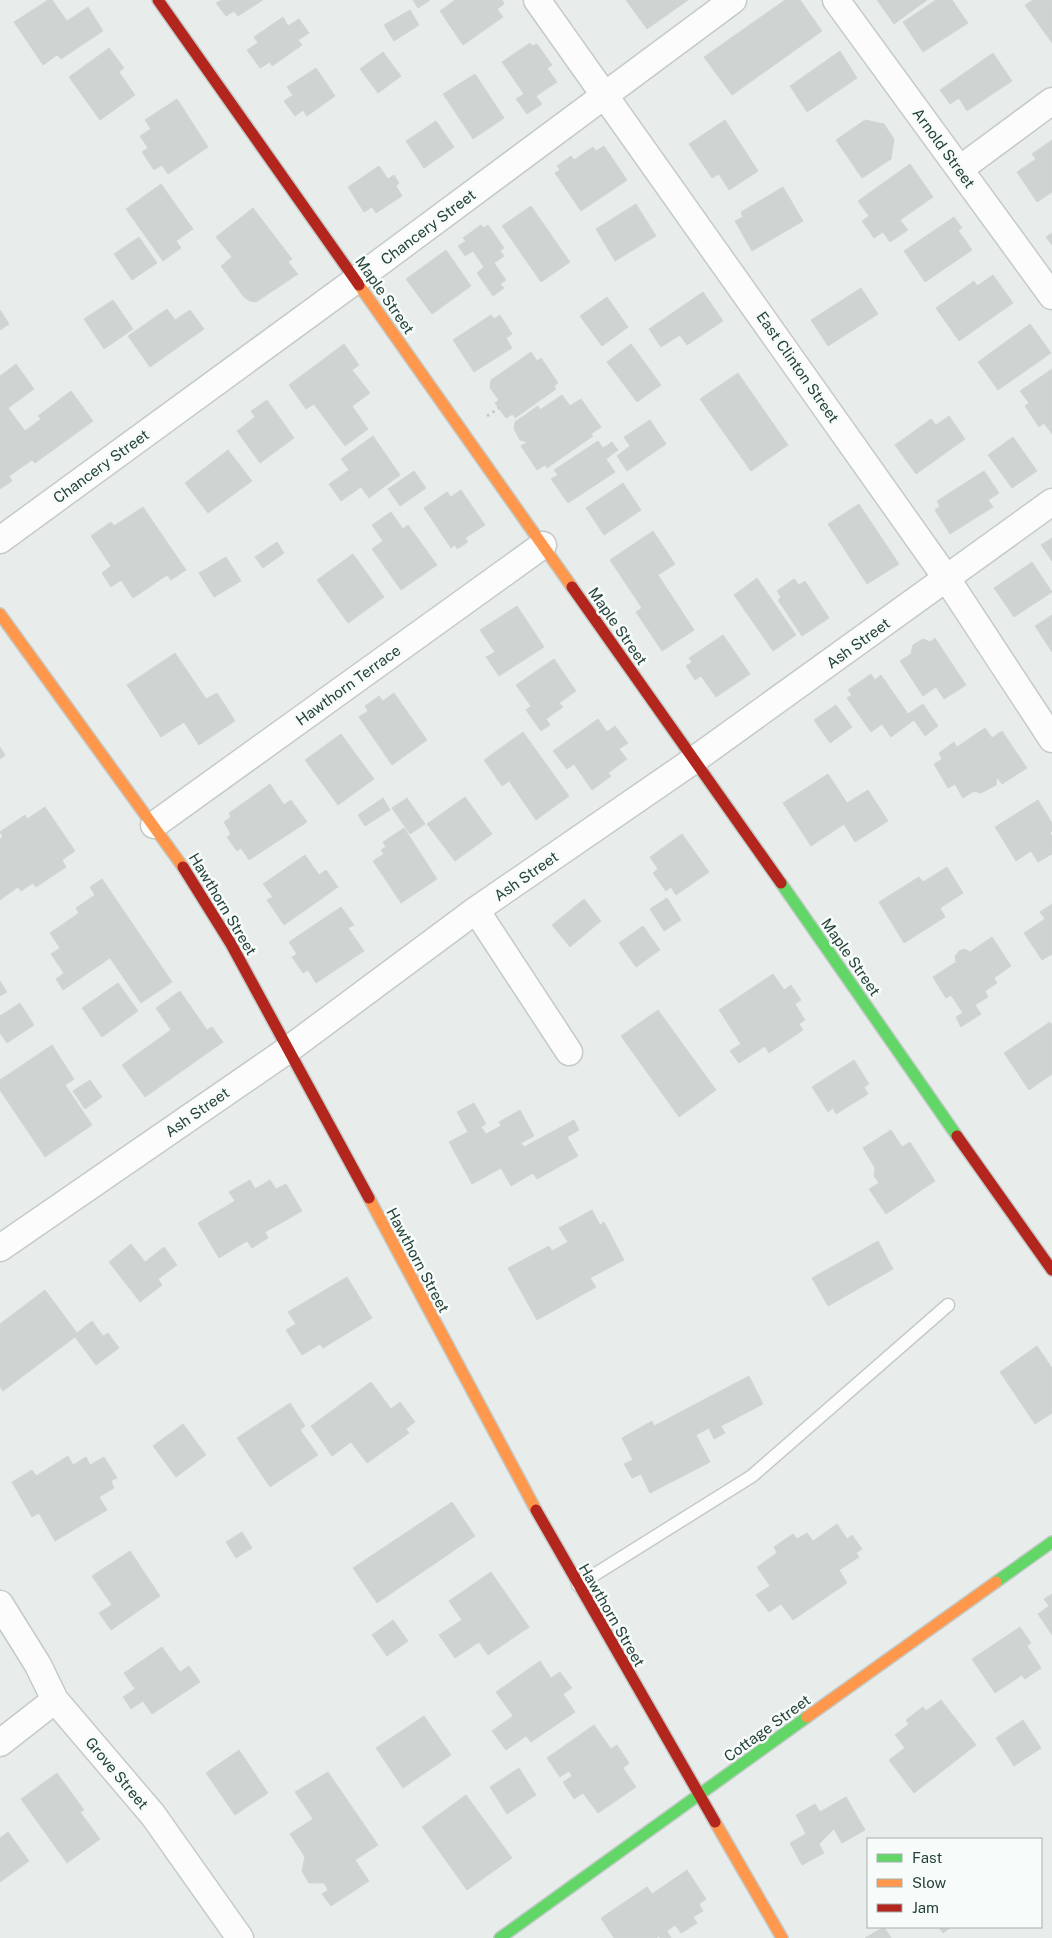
<svg xmlns="http://www.w3.org/2000/svg" width="1052" height="1938" viewBox="0 0 1052 1938" font-family="'Public Sans',sans-serif">
	<rect width="100%" height="100%" fill="#e8edeb"/>
	<path fill="#cfd4d2" stroke="#d1d6d4" d="M48,0H52L67,21L88,7L103,31L61,59L57,55L43,65L14,22Z
		M222,0H263L238,16L234,11L226,16L216,3Z
		M413,0H430L418,8Z
		M455,0H502L504,4L497,9L503,17L463,45L440,11Z
		M626,0H688L647,29Z
		M785,0H800L822,31L732,95L704,57Z
		M877,0H927L894,24Z
		M936,0H952L968,23L923,52L903,22Z
		M1033,0H1052V43L1025,5Z
		M410,10L419,25L394,41L384,25Z
		M283,17L288,26L299,19L309,33L298,40L302,45L272,66L270,62L260,68L247,50L258,43L254,37Z
		M530,43L532,46L537,44L552,65L547,68L557,82L536,96L542,104L527,114L516,99L524,94L502,62Z
		M109,48L124,68L119,72L135,95L100,120L69,77Z
		M840,51L857,78L807,112L790,86Z
		M383,52L401,76L378,93L360,69Z
		M993,53L1012,81L967,111L959,98L950,104L940,90Z
		M316,68L335,96L307,116L303,110L295,116L284,101L293,95L287,87Z
		M475,74L504,118L473,139L443,94Z
		M177,99L208,147L168,174L162,165L154,170L142,152L148,148L140,136L151,129L145,120Z
		M725,120L758,171L729,190L719,174L712,178L689,144Z
		M865,120L884,124L894,139L891,159L862,178L836,140Z
		M436,121L454,147L424,168L406,141Z
		M1052,140V192L1037,202L1017,172L1036,159L1032,154Z
		M604,146L627,180L581,211L555,173L560,170L557,166L571,156L574,160L593,147L596,151Z
		M910,164L933,197L900,220L908,230L890,242L883,232L874,238L862,221L869,216L858,201Z
		M379,166L388,179L394,175L399,183L396,186L402,196L376,213L372,207L364,212L348,187Z
		M161,184L193,229L176,241L181,248L163,261L126,209Z
		M783,187L803,221L752,251L735,221L743,217L741,212Z
		M636,204L656,236L615,261L596,229Z
		M531,206L570,262L541,282L502,226Z
		M253,208L292,259L288,262L298,274L256,302L250,301L244,297L221,266L232,257L216,237Z
		M954,217L962,228L958,230L972,250L925,282L904,251Z
		M481,225L484,228L488,225L504,248L500,251L504,256L494,263L506,280L500,284L504,288L493,296L477,273L484,267L473,251L465,256L458,246L466,241L463,238Z
		M1052,233V245L1046,237Z
		M139,237L157,263L132,280L114,254Z
		M446,250L471,286L432,314L406,279Z
		M993,275L1013,303L959,341L936,308L974,281L977,286Z
		M861,288L878,314L828,346L811,320Z
		M703,292L723,321L687,345L680,335L661,347L649,329Z
		M607,297L628,327L602,346L580,316Z
		M113,300L133,329L104,349L84,319Z
		M167,309L175,320L190,310L204,329L150,367L128,336Z
		M0,310L9,324L0,330Z
		M491,315L494,319L500,315L512,334L506,338L512,348L474,372L453,340Z
		M1030,324L1051,353L998,390L978,362Z
		M344,344L359,365L352,370L370,393L352,406L368,429L345,446L314,404L306,409L289,385Z
		M631,344L661,385L637,402L607,362Z
		M531,352L537,361L541,358L558,383L554,386L556,389L515,418L513,414L506,418L495,403L499,400L490,388L491,380Z
		M16,364L34,389L8,408L25,431L41,419L38,416L71,391L93,421L35,463L32,460L9,476L12,481L0,489V376Z
		M1052,369V434L1044,423L1039,427L1025,406L1029,403L1020,391Z
		M738,373L788,445L751,471L700,399Z
		M562,395L570,406L581,399L601,427L591,434L593,436L547,468L545,465L537,470L521,446L527,442L520,440L514,429L515,422L538,406L540,410Z
		M267,400L294,438L260,463L237,431L255,417L251,411Z
		M949,416L965,439L916,474L895,445L931,419L936,425Z
		M650,420L666,444L627,471L617,456L630,446L624,437Z
		M373,436L400,475L369,498L361,487L341,501L329,484L349,470L341,459Z
		M1013,437L1037,471L1012,488L988,455Z
		M598,441L603,448L612,442L618,450L606,459L615,472L568,503L551,479L558,475L554,470Z
		M228,450L252,481L208,513L185,483Z
		M414,471L426,488L400,506L388,489Z
		M984,471L999,493L988,500L993,507L950,534L935,510L940,506L937,501Z
		M623,483L641,510L604,535L586,508Z
		M461,490L485,525L465,538L468,542L457,549L455,545L451,548L424,508L447,492L451,497Z
		M859,504L899,564L867,584L828,524Z
		M143,507L186,570L171,580L167,575L133,598L121,580L111,587L102,573L111,566L91,536L111,522L114,526Z
		M391,512L403,529L408,525L437,565L401,590L372,549L383,541L372,525Z
		M653,531L675,564L658,575L694,630L662,651L636,612L642,608L610,560Z
		M1052,538V561L1041,545Z
		M277,542L284,553L263,568L255,557Z
		M353,554L384,597L348,623L317,580Z
		M226,557L241,581L214,597L199,573Z
		M1032,562L1052,592L1014,617L994,588Z
		M757,578L796,635L773,651L734,595Z
		M794,579L799,585L805,581L829,618L802,636L778,600L781,597L777,591Z
		M517,606L544,647L499,676L486,657L495,652L480,630Z
		M1052,615V652L1035,626Z
		M723,635L750,674L716,697L701,676L695,680L686,666L692,662L689,658Z
		M935,638L966,685L944,699L936,687L923,696L900,661L911,654L913,645L923,639L930,642Z
		M175,653L206,699L217,693L235,721L199,745L184,722L161,737L127,685Z
		M554,659L576,691L559,703L563,707L546,719L550,725L541,731L526,710L531,706L516,685Z
		M871,674L875,680L881,675L908,714L923,704L938,726L925,736L914,720L891,737L882,724L871,732L847,698L852,695L848,690Z
		M394,693L427,740L392,765L359,717L368,711L365,706L379,696L383,701Z
		M836,705L852,727L830,743L814,720Z
		M598,719L607,732L615,726L628,743L619,749L627,759L608,773L611,776L592,790L574,764L567,769L553,751Z
		M985,728L992,738L1002,731L1027,768L1002,784L997,777L996,785L981,793L974,791L963,798L955,784L948,788L934,764L942,759L939,753L954,742L957,747Z
		M523,732L569,796L536,820L509,781L502,786L484,760Z
		M341,734L374,779L338,805L305,760Z
		M0,747L5,755L0,759Z
		M828,774L847,803L868,790L888,821L855,842L844,824L811,846L783,803Z
		M270,784L284,805L291,800L307,822L249,860L241,848L237,851L227,837L231,834L224,822L231,817L229,813Z
		M465,797L492,834L455,861L427,824Z
		M383,798L390,810L365,826L358,815Z
		M407,798L425,824L410,834L392,808Z
		M1038,800L1052,823V831L1050,833L1052,836V854L1038,862L1031,851L1016,861L995,827Z
		M45,807L75,851L62,860L66,867L36,887L33,883L21,891L18,887L0,900V839L3,837L0,832L25,815L27,819Z
		M404,828L437,879L401,903L373,861L384,854L381,850L386,847L383,842Z
		M682,834L709,872L676,895L671,887L666,891L653,873L658,869L650,857Z
		M305,855L319,875L326,870L338,887L284,925L267,900L273,897L263,884Z
		M947,867L963,893L940,908L945,917L904,943L879,902L919,877L923,882Z
		M102,879L172,982L141,1003L110,958L63,990L56,979L64,973L51,954L60,948L50,933L79,913L76,908L95,895L90,887Z
		M667,898L681,920L664,931L650,909Z
		M584,899L601,921L570,947L552,925Z
		M1052,904V954L1042,960L1024,933L1045,919L1040,912Z
		M341,907L354,925L348,928L364,951L316,983L308,970L303,973L292,957L297,954L289,942Z
		M643,926L660,950L636,967L619,943Z
		M992,937L1011,966L994,978L997,983L985,991L988,997L975,1005L981,1014L961,1027L956,1017L963,1013L951,995L946,998L933,977L956,962L955,956L959,951L965,949L970,952Z
		M773,974L784,990L791,985L801,1000L795,1004L805,1020L799,1024L803,1030L769,1053L765,1046L739,1063L730,1051L741,1044L719,1010Z
		M0,981L7,992L0,996Z
		M118,983L138,1011L102,1037L82,1008Z
		M180,991L207,1030L212,1027L223,1042L145,1097L122,1065L171,1030L156,1008Z
		M20,1003L34,1025L7,1043L0,1033V1016Z
		M658,1010L716,1090L679,1117L621,1036Z
		M1050,1022L1052,1025V1074L1029,1090L1004,1053Z
		M52,1045L74,1079L65,1085L92,1125L45,1157L0,1090V1080Z
		M854,1060L869,1084L864,1087L868,1094L836,1114L833,1108L828,1112L812,1087Z
		M90,1080L102,1097L85,1109L73,1091Z
		M474,1103L486,1124L481,1127L486,1134L501,1126L499,1122L520,1110L534,1136L521,1143L524,1147L574,1120L579,1130L567,1137L578,1156L537,1179L533,1173L511,1186L501,1168L472,1184L449,1142L468,1132L457,1112Z
		M891,1130L902,1147L910,1142L935,1181L886,1214L869,1189L879,1183L874,1176L875,1168L863,1148Z
		M250,1180L255,1189L270,1180L276,1189L286,1184L302,1211L265,1232L268,1238L252,1248L247,1241L219,1258L198,1223L235,1201L229,1192Z
		M592,1210L600,1225L604,1222L624,1260L590,1278L596,1287L537,1320L508,1268L549,1246L552,1251L568,1242L559,1228Z
		M878,1241L893,1269L828,1306L812,1278Z
		M131,1244L145,1262L164,1247L177,1265L158,1279L162,1285L140,1302L109,1262Z
		M347,1277L372,1318L323,1348L320,1344L302,1355L286,1330L296,1324L288,1312Z
		M45,1290L77,1333L92,1321L103,1336L108,1333L119,1348L96,1365L75,1337L3,1391L0,1387V1324Z
		M1037,1346L1052,1368V1413L1035,1424L1000,1372Z
		M749,1376L763,1404L721,1426L725,1433L714,1439L709,1428L696,1435L710,1462L650,1493L641,1474L632,1478L624,1464L633,1460L622,1438L652,1421L654,1426Z
		M371,1382L391,1409L400,1402L415,1422L406,1429L409,1433L367,1463L351,1442L332,1456L311,1426Z
		M290,1403L305,1426L300,1430L318,1455L270,1487L237,1438Z
		M183,1424L206,1455L176,1477L153,1446Z
		M68,1456L73,1465L86,1457L90,1465L104,1457L117,1478L111,1481L114,1488L99,1497L107,1510L55,1541L39,1513L32,1517L12,1482L32,1470L36,1476Z
		M452,1502L475,1536L377,1603L353,1568Z
		M837,1524L847,1539L852,1535L862,1549L856,1553L859,1557L839,1570L847,1583L793,1620L781,1604L769,1612L756,1595L770,1586L757,1567L777,1553L774,1547L793,1534L797,1539L807,1533L813,1541Z
		M242,1532L252,1548L236,1558L226,1542Z
		M130,1551L160,1596L111,1630L99,1613L112,1605L92,1576Z
		M491,1572L529,1627L488,1655L479,1642L455,1658L439,1635L462,1620L449,1601Z
		M1052,1594V1635L1038,1614L1049,1606L1044,1599Z
		M393,1620L408,1641L387,1656L372,1635Z
		M1020,1627L1031,1643L1027,1646L1041,1668L1025,1679L1022,1675L995,1693L972,1659Z
		M162,1647L180,1672L189,1666L200,1682L152,1714L143,1701L131,1709L123,1697L135,1689L124,1673Z
		M540,1661L551,1678L560,1672L572,1688L563,1694L575,1712L531,1742L526,1736L506,1750L492,1731L513,1716L496,1692Z
		M941,1700L976,1745L914,1793L889,1760L905,1748L895,1735L909,1724L906,1720L923,1707L926,1711Z
		M424,1716L451,1755L403,1788L376,1748Z
		M1023,1720L1041,1748L1014,1766L996,1738Z
		M594,1725L611,1749L617,1745L629,1763L623,1768L636,1787L598,1813L583,1793L574,1799L563,1782L572,1776L569,1771L560,1777L547,1758Z
		M239,1750L268,1793L235,1815L206,1773Z
		M519,1768L536,1795L507,1814L490,1787Z
		M328,1772L378,1845L355,1860L369,1881L331,1906L322,1894L328,1890L324,1883H309L302,1871L305,1857L290,1834L313,1819L295,1792Z
		M57,1773L84,1810L80,1812L100,1839L67,1863L21,1799Z
		M466,1795L512,1858L467,1890L422,1827Z
		M846,1797L865,1830L842,1843L834,1829L819,1844L824,1853L802,1865L790,1843L806,1834L796,1815L815,1804L820,1812Z
		M8,1832L29,1861L0,1882V1838Z
		M687,1870L706,1899L699,1904L703,1911L693,1917L697,1923L681,1933L675,1925L667,1931L671,1938H660L659,1936L656,1938H614L601,1918L647,1887L652,1894Z
		M884,1927L891,1938H865Z
		M939,1927H951L943,1933Z"/>
	<g fill="none" stroke-linecap="round" stroke-linejoin="round">
		<g stroke="#c5cac8" stroke-width="15">
			<path id="lane" d="M578,1585L752,1476L948,1305"/>
		</g>
		<g stroke="#c5cac8" stroke-width="29">
			<path id="street" d="M537,0L947,579L1052,739
				M836,0L1052,296
				M960,169L1052,101
				M0,540L356,280L733,0
				M154,825L543,545
				M476,910L569,1052
				M0,1248L289,1049L476,910L694,760L1052,502
				M0,1604L38,1665L55,1700L153,1815L240,1938
				M0,1743L55,1700"/>
		</g>
		<g stroke="#c3cbc8" stroke-width="14">
			<path id="fast" d="M781,883L957,1136
				M996,1582L1052,1542
				M500,1938L807,1717"/>
		</g>
		<g stroke="#c3cbc8" stroke-width="14">
			<path id="slow" d="M359,285L572,587
				M0,614L183,867
				M369,1198L536,1510
				M807,1717L996,1582
				M715,1822L782,1938"/>
		</g>
		<g stroke="#c3cbc8" stroke-width="14">
			<path id="jam" d="M158,0L359,285
				M572,587L781,883
				M183,867L231,944L369,1198
				M957,1136L1052,1270
				M536,1510L715,1822"/>
		</g>
		<path stroke="#c3ccca" stroke-width="3" stroke-dasharray="2.5 4" stroke-linecap="butt" d="M487,416L499,408"/>
		<use href="#lane" stroke="#fcfcfc" stroke-width="12"/>
		<use href="#street" stroke="#fcfcfc" stroke-width="26"/>
		<use href="#fast" stroke="#63d668" stroke-width="11"/>
		<use href="#slow" stroke="#ff974d" stroke-width="11"/>
		<use href="#jam" stroke="#b3261e" stroke-width="11"/>
	</g>
	<g text-anchor="middle" dominant-baseline="central" stroke-width="5" stroke-linejoin="round" paint-order="stroke">
		<g font-size="15" fill="#24423a" stroke="#f7fbf9">
			<text transform="translate(944 148) rotate(54)">Arnold Street</text>
			<text transform="translate(428 227) rotate(-37)">Chancery Street</text>
			<text transform="translate(385 295) rotate(55)">Maple Street</text>
			<text transform="translate(798 367) rotate(55)">East Clinton Street</text>
			<text transform="translate(101 466) rotate(-36)">Chancery Street</text>
			<text transform="translate(618 626) rotate(55)">Maple Street</text>
			<text transform="translate(858 643) rotate(-36)">Ash Street</text>
			<text transform="translate(348 685) rotate(-36)">Hawthorn Terrace</text>
			<text transform="translate(526 876) rotate(-35)">Ash Street</text>
			<text transform="translate(223 904) rotate(59)">Hawthorn Street</text>
			<text transform="translate(851 957) rotate(55)">Maple Street</text>
			<text transform="translate(197 1112) rotate(-35)">Ash Street</text>
			<text transform="translate(418 1260) rotate(62)">Hawthorn Street</text>
			<text transform="translate(612 1615) rotate(60)">Hawthorn Street</text>
			<text transform="translate(767 1728) rotate(-36)">Cottage Street</text>
			<text transform="translate(117 1773) rotate(50)">Grove Street</text>
		</g>
	</g>
	<rect x="867" y="1838" width="175" height="90" fill="#f7fbf9" stroke="#a3b1ad"/>
	<rect x="877" y="1854" width="25" height="8" fill="#63d668" stroke="#a3b1ad"/>
	<text x="912" y="1863" font-size="15" fill="#24423a">Fast</text>
	<rect x="877" y="1879" width="25" height="8" fill="#ff974d" stroke="#a3b1ad"/>
	<text x="912" y="1888" font-size="15" fill="#24423a">Slow</text>
	<rect x="877" y="1904" width="25" height="8" fill="#b3261e" stroke="#a3b1ad"/>
	<text x="912" y="1913" font-size="15" fill="#24423a">Jam</text>
</svg>
